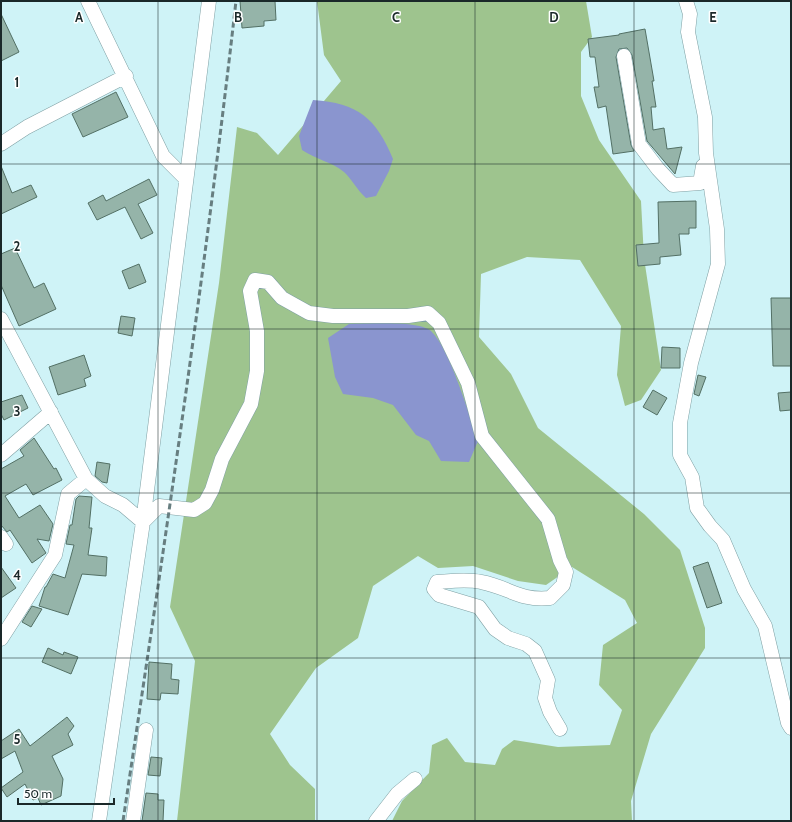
<svg xmlns="http://www.w3.org/2000/svg" width="792" height="822" viewBox="0 0 792 822" font-family="Cabin,sans-serif">
	<rect width="100%" height="100%" fill="#cff3f7"/>
	<path fill="#9ec48e" d="M317,1H586L592,37L581,52V96L599,140L641,201L644,258L661,370L641,400L625,406L617,375L621,326L580,260L527,257L481,274L479,337L511,374L538,428L644,514L680,550L705,628V648L651,734L631,801L632,821H392L402,801L429,773L432,745L447,738L465,762L495,765L502,749L514,740L558,747L610,745L622,710L599,685L603,645L637,623L625,600L572,567L546,585L518,581L473,566L438,568L418,556L373,586L358,638L316,668L270,734L290,765L315,789V821H177L195,661L170,607L219,283L237,127L257,133L278,155L341,81L324,55Z"/>
	<path fill="#8a95cf" d="M313,100C358,103 376,118 393,159L389,171L376,196L366,198C357,190 351,178 344,172C332,162 315,159 302,150L299,136Z
		M349,324C366,324 418,320 431,331C450,349 469,415 478,441L469,462L441,461L429,441L416,435L393,405L373,398L343,394L335,377L328,338Z"/>
	<path fill="#95b4a9" stroke="#537065" d="M240,1H275L276,20L264,21V26L242,28Z
		M1,14L19,52L1,61Z
		M645,29L654,81H652L656,107H651L653,130L664,128L667,149L682,147L675,174L647,141L632,55L627,48L619,49L616,57L631,145L634,151L613,154L606,106L598,108L594,87H599L595,57H590L588,39L619,35V34Z
		M116,92L128,117L83,137L72,114Z
		M1,166L12,193L31,185L37,197L1,214Z
		M149,179L157,195L138,204L153,233L141,239L125,207L97,220L88,203L103,195L106,201Z
		M696,201V228H689V234H679L681,255L660,257V264L638,266L636,245L659,243L658,202Z
		M15,248L34,288L44,283L56,309L19,326L1,285V254Z
		M139,264L146,282L129,289L122,271Z
		M771,298H791V366H773Z
		M121,316L135,318L132,336L118,333Z
		M662,347L680,348V368H661Z
		M84,355L91,376L84,379L86,386L58,395L49,367Z
		M698,375L706,377L699,396L694,394Z
		M653,390L667,398L657,415L643,407Z
		M791,392V410L780,411L778,393Z
		M22,395L28,408L4,420L1,414V402Z
		M34,438L54,469L56,468L62,480L33,495L26,484L5,496L19,518L40,505L53,524L49,541L37,539L46,553L32,563L10,530L7,532L1,525V469L24,456L20,450Z
		M97,462L110,464L107,483L102,482L95,476Z
		M79,496L92,497L89,528H92L88,555L107,557L106,576L82,574L68,615L39,606L45,587H46L53,574L65,578L74,545L66,544L70,525H72L76,499Z
		M708,562L722,603L707,608L693,567Z
		M1,567L16,588L1,598Z
		M32,606L42,609L31,627L22,622Z
		M48,648L63,655L64,652L78,657L71,674L42,662Z
		M149,662L172,664L171,679L179,680L178,694L161,693L160,700L147,699Z
		M67,717L74,726L68,734L73,745L52,756L63,779L61,796L41,805L38,798L33,800L25,784L7,797L1,788L23,772L15,751L1,759V741L19,729L30,746Z
		M151,757L162,758L160,776L148,775Z
		M146,793L158,794V800H164L163,821H142Z"/>
	<g fill="none" stroke-linecap="round" stroke-linejoin="round">
		<g stroke="#7fa0a4" stroke-width="15">
			<path id="minor" d="M88,1L163,156L186,179
				M686,1L690,14L688,32L705,117L706,153L717,229L718,264L691,363L680,423V455L692,477L697,508L710,526L723,540L744,589L765,626L788,723L791,728
				M624,56L639,144L658,169L673,185L700,183L703,166
				M1,144L27,127L126,76
				M1,319L86,479L105,496L123,505L143,522L159,506L194,510L205,503L212,490L222,459L251,404L257,371V331L250,291L255,280L268,282L282,298L309,313L333,316H408L428,313L439,323L468,383L482,436L548,519L560,560L566,572L563,585L550,598C518,601 509,587 481,582C467,579 452,581 437,582L434,589L439,595L479,607L495,629L508,638L526,644L535,651L548,680L545,698L550,712L560,729
				M1,455L51,412
				M1,537L6,544
				M1,639L55,555L68,494L86,479
				M99,821L143,522L209,1
				M133,821L146,730
				M376,821L397,794L415,779"/>
		</g>
		<use href="#minor" stroke="#fff" stroke-width="14"/>
		<path stroke="#677e80" stroke-width="3" stroke-dasharray="6 3" stroke-linecap="butt" d="M123,821C164,548 205,275 236,1"/>
	</g>
	<path fill="none" stroke="#1a2829" stroke-width="1" stroke-opacity="0.55" d="M158,1V821M317,1V821M475,1V821M634,1V821M1,164H791M1,329H791M1,493H791M1,658H791"/>
	<g font-size="13" text-anchor="middle" font-weight="bold" fill="#1a2829" stroke="#fff" stroke-width="3" stroke-linejoin="round" paint-order="stroke">
		<text x="79" y="22">A</text>
		<text x="238" y="22">B</text>
		<text x="396" y="22">C</text>
		<text x="554" y="22">D</text>
		<text x="713" y="22">E</text>
		<text x="17" y="87">1</text>
		<text x="17" y="251">2</text>
		<text x="17" y="416">3</text>
		<text x="17" y="580">4</text>
		<text x="17" y="744">5</text>
	</g>
	<rect width="792" height="822" fill="none" stroke="#1a2829" stroke-width="4"/>
	<path d="M18 798v6h96v-6" fill="none" stroke="#1a2829" stroke-width="2"/>
	<text x="24" y="798" font-size="12" fill="#1a2829" stroke="#ffffff" stroke-width="3" paint-order="stroke">50 m</text>
</svg>
